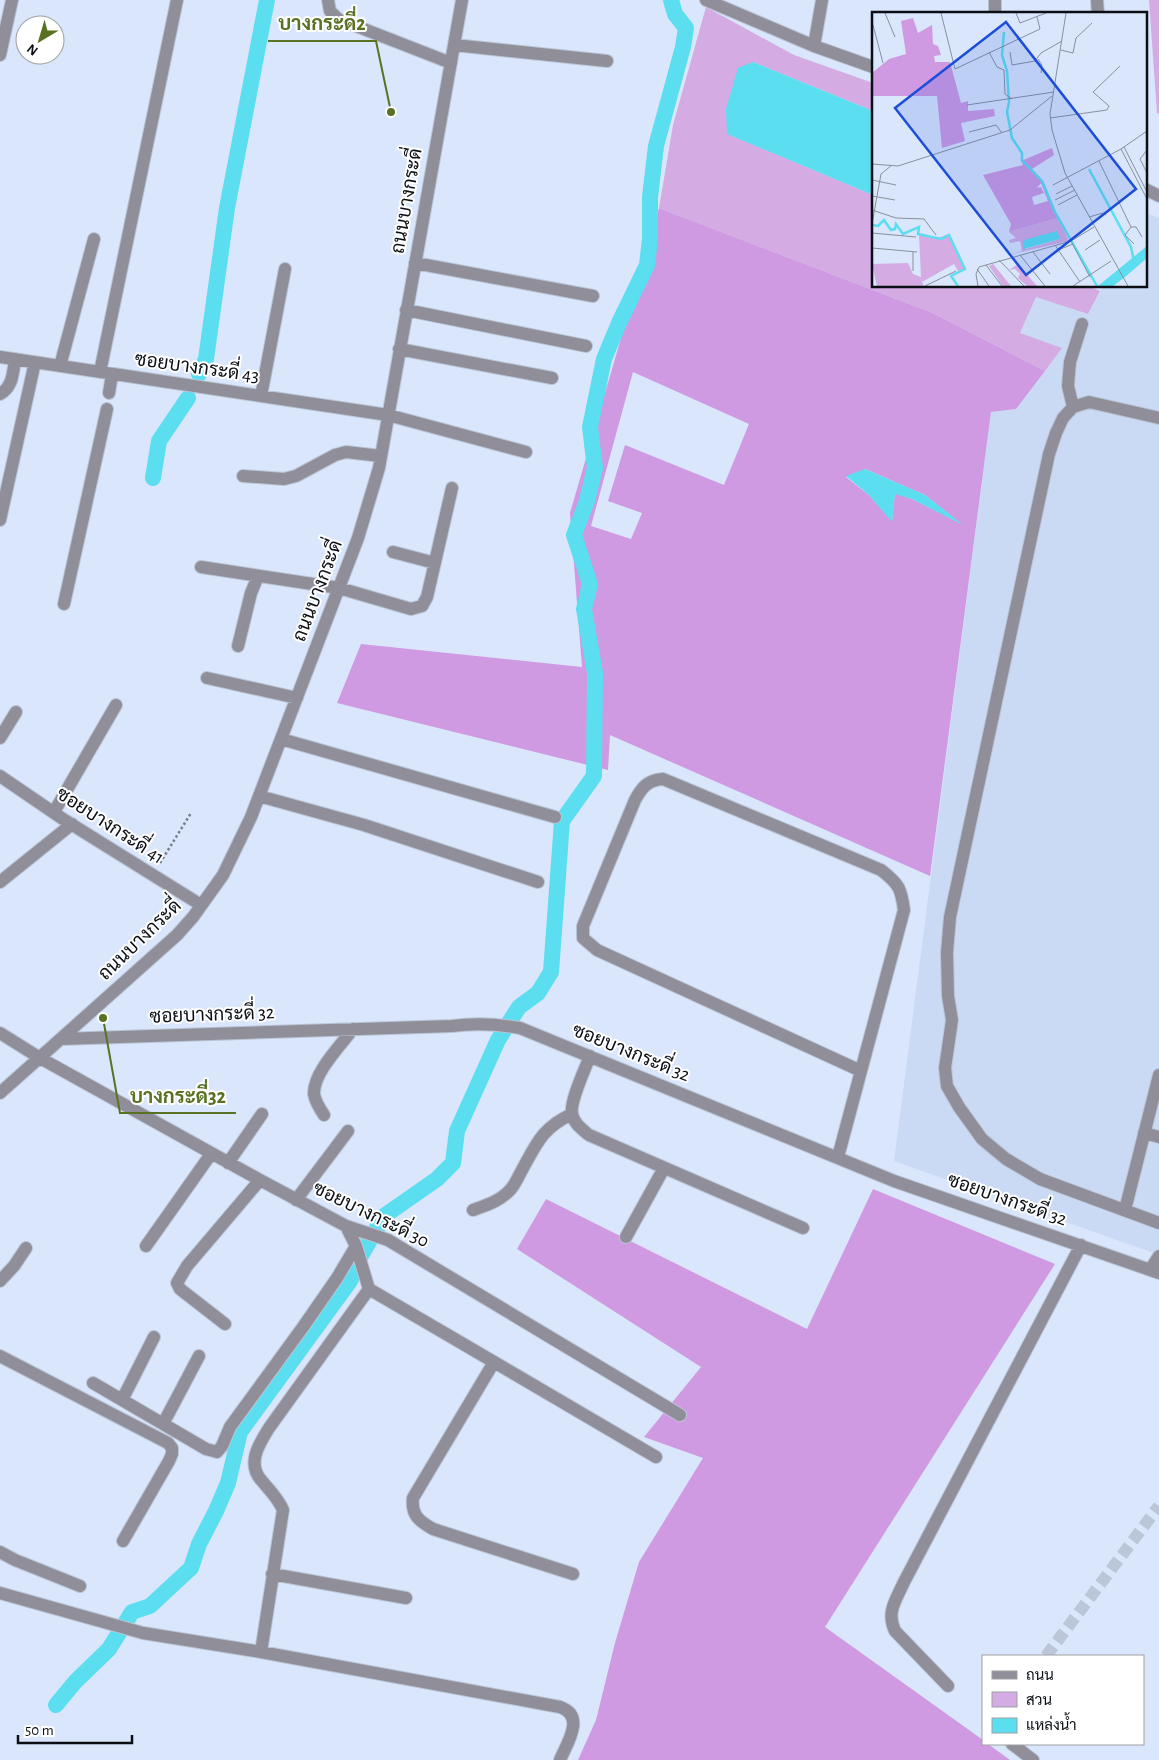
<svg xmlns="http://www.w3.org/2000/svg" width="1159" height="1760" viewBox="0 0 1159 1760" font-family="'Alegreya Sans',Sarabun,sans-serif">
	<rect width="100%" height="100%" fill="#dae6fb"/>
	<path fill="#cbdaf4" d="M1145,212L1159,218V1255L894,1161L991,412L1016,409L1061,349L1020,334L1036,296L1088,314L1103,286H1145Z"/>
	<path fill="#d4abe3" d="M1149,0H1159V114L1157,113Z
		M706,7L794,55L873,83V111L753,62L728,134L873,195V286H1088L1100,291L1088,314L1036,297L1020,333L1062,348L1045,371L933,313L659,208L673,125Z"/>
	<path fill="#cf9ae2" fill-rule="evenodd" d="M659,208L933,313L1045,371L1016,409L991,412L930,876L610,735L608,770L337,703L361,644L582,667L570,513ZM633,372L749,424L724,485L625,445L608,501L642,513L631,539L591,526ZM865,469L925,495L960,523L912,499L895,493L892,521L869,495L846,477Z
		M873,1189L1055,1264L825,1627L983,1740V1744H988L1010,1760H578L596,1720L615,1643L639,1562L703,1458L644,1437L701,1367L517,1249L546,1199L807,1329Z"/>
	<path fill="#5bdeef" d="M753,62L873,111V195L727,134L726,109L738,68Z
		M865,469L925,495L963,525L912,499L895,494L892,522L869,495L846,476Z"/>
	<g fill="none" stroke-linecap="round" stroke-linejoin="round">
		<path stroke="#5bdeef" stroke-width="16" d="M199,374L206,359L227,208L267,0
			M153,478L159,441L188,398
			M56,1705L75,1682L109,1649L132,1612L150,1606L191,1568L199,1544L216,1511L228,1483L240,1432L350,1281L359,1259L384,1216L437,1179L453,1163L457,1131L498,1040L519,1007L538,993L551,972L562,821L594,776L595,673L584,609L590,584L574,535L587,501L595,468L590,427L604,359L619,323L647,265L650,239V197L656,146L683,47L686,28L675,14L671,0"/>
		<path stroke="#bbc6d8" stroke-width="12" stroke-dasharray="12 6" stroke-linecap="butt" d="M1046,1656L1159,1506"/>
		<g stroke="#b9c4d6" stroke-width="14">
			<path id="minor" d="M328,0L330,11L338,19L451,63
				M706,0L814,46L873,67
				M995,0V14
				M1097,0L1098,14
				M454,45L607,61
				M814,46L822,0
				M0,55L12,0
				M1145,189L1159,196
				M415,263L593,296
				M406,310L586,346
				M399,349L552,378
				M0,357L388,415L526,452
				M60,366L94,239
				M100,372L177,0
				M109,393L112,374
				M0,394C13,387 13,372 15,359
				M261,396L285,269
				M1073,407L1068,386L1070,362L1082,324
				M1159,418L1089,402L1073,407L1063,418L1056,433L1049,454L950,917L947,952L948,996L952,1020L945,1068L947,1086L959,1107L982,1139L1006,1159L1040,1179L1159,1223
				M243,476L284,479L296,476L335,455L346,452L381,456
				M0,520L35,362
				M393,552L435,563
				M201,567L339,588L411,609L422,606L427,597L452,488
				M64,604L107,409
				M238,646L251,593L258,576
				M207,678L297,698
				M0,738L16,712
				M281,739L555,817
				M0,776L63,819L201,905
				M259,796L364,825L538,882
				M54,812L116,705
				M0,882L72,824
				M0,1033L40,1058L260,1180L346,1226L388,1240L680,1415
				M61,1039L452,1026C476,1023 497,1024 520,1028L894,1181L1159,1273
				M590,1056C585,1069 570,1101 572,1113C573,1123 582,1129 589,1135L803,1228
				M0,1093L177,935L193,917L223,875L251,817L358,538L379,468L462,0
				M324,1115C320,1109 315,1101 314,1094C313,1073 341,1045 353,1029
				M1144,1133L1159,1137
				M838,1157L904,910C901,888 899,884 881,870L663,779C648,780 642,787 635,800L583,926V938L597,950L861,1071
				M228,1163L262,1114
				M296,1200L348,1131
				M473,1210C487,1205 500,1201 510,1190C515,1185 518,1177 522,1170C537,1143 542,1128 572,1114
				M1125,1210L1159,1075
				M626,1237L664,1168
				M146,1246L211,1154
				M1150,1270L1159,1256
				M0,1281L14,1266L26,1248
				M369,1289L494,1362L413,1498C411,1515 419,1521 433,1529L573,1574
				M225,1324L180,1289L177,1283L187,1266L260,1180
				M0,1356L168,1443L172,1448V1454L169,1461L123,1541
				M494,1362L656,1457
				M93,1383L206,1449L217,1452L222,1446L230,1427L303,1327L337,1278L356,1246
				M122,1400L154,1337
				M163,1424L199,1356
				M0,1552L15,1560L80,1586
				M272,1574L406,1598
				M0,1593L143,1633L261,1652L560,1707C586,1716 567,1743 560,1760
				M261,1652L283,1510C278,1498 270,1491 262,1481C246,1464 259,1444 269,1428L369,1289L356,1246L346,1226
				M948,1686L895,1631C886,1612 896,1600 904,1582L1081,1245
				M1012,1744L1033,1760"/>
		</g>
		<path stroke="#777f8d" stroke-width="2.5" stroke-dasharray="2.5 2.5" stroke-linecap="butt" d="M160,863L191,813"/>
		<use href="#minor" stroke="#908f99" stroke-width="12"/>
	</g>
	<g text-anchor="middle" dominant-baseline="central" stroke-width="4" stroke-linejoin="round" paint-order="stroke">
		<g font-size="19" fill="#0b0f15" stroke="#fff">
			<text transform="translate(407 201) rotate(-80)">ถนนบางกระดี่</text>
			<text transform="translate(197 368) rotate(8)">ซอยบางกระดี่ 43</text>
			<text transform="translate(318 591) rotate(-69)">ถนนบางกระดี่</text>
			<text transform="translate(110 826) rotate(33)">ซอยบางกระดี่ 41</text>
			<text transform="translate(140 940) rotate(-44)">ถนนบางกระดี่</text>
			<text transform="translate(212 1015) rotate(-2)">ซอยบางกระดี่ 32</text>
			<text transform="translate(631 1053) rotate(22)">ซอยบางกระดี่ 32</text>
			<text transform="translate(1007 1200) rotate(19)">ซอยบางกระดี่ 32</text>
			<text transform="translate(371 1215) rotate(26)">ซอยบางกระดี่ 30</text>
		</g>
	</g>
	<g transform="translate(872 12)">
		<rect width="275" height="275" fill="#dae6fb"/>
		<path d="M186,206L197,229L140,242L150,239L148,229L138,231L137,228L144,226L137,220ZM155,227H188L154,237ZM47,222L66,226L77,222L94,257L86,259L82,252L50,270L52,274H5L0,252L36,251L41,262L49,265ZM121,252L139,274H131L117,254ZM146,252L165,274H155L146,266L148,262L143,257L137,258Z" fill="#d4abe3" fill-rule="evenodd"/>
		<path d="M41,6L46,21L60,13L61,32L66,34L69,43L62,44L63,50H78L89,91L96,89V99L122,97L123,104L89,111L93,129L70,136L65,84H0V61L17,47L34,42L29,9ZM180,136L182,143L160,157L172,171L186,206L137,220L139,212L111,163L151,153L149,149ZM169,171L176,189L162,193L160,185L172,181L169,175L165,176Z" fill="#cf9ae2" fill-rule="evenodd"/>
		<path d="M185,219L188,227L152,237L151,229L155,227ZM275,234V246L253,265L241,274H226Z" fill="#5bdeef"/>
		<path fill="none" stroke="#5bdeef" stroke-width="2.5" d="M132,20L130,43L135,59L137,90L135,100L140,126L150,141V148L170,169L183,200L225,274M217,157L259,235L262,249M0,213L6,214L12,208L19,218L23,217L24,212L31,222L47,215L46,222L69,227L77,223L93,257L79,264L86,274"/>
		<path fill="none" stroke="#87909f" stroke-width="1" d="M13,1L23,25M69,1L83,57L168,17L165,5M144,1L148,11L174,1M194,1L178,102L180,118L193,161L256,274M1,13L11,51M189,38L201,41L204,26L220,11M117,40L125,55L132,58L133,82L140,87M138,40L140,53L163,49L169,41L190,29M166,47L170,53L169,61M95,93L182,80M178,106L235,98L237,94L221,80L248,54M97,120L124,113L130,121M252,135L275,180M249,137L275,187M275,138L268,147L275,161M227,149L259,215H264L270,225M0,152L26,154L138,118L180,84M0,168L24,173M181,173L249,137L275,119M184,182L200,174M0,184L23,188M183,188L203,178M186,193L205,183M0,198L24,206L52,207L64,223M217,205L231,201L234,203M0,212L9,162L20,153M259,215L253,223L262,232M0,221L44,225M199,229L218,265M183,233L208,270M0,236L45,240M186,238L201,232M213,238L228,228M41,240V259M161,240L178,262M148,243L173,274M127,248L152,274M114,253L130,274M105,257L117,274M53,274L84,259M106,274L104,262L107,255L199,229L222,215M201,274L239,249"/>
		<path fill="#1d4ed8" fill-opacity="0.15" stroke="#1d4ed8" stroke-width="2.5" d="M134,10L264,177L154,263L23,96Z"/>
		<rect width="275" height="275" fill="none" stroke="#0b0f15" stroke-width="2.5"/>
	</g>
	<path fill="none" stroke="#587123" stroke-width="2" d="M391 112L376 41H268M103 1018L120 1113H236"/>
	<g fill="#587123" stroke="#fff" stroke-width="2">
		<circle cx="391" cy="112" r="5"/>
		<circle cx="103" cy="1018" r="5"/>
	</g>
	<g font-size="20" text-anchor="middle" font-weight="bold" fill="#587123" stroke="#fff" stroke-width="4" stroke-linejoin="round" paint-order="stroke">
		<text x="322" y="30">บางกระดี่2</text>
		<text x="178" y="1103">บางกระดี่32</text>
	</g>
	<rect x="982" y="1655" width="162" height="90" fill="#ffffff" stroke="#9d9fa1"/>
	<rect x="992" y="1671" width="25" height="8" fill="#908f99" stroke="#9d9fa1"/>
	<text x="1026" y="1680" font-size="15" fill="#0b0f15">ถนน</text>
	<rect x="992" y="1692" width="25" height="15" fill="#d4abe3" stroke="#9d9fa1"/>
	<text x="1026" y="1705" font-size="15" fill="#0b0f15">สวน</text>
	<rect x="992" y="1718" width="25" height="15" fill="#5bdeef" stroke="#9d9fa1"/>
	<text x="1026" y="1730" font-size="15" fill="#0b0f15">แหล่งน้ำ</text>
	<g transform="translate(40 40) rotate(218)"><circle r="24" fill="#ffffff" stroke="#9d9fa1"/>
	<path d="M0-4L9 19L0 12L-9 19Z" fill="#587123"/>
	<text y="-8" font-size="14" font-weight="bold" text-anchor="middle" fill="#0b0f15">N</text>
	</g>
	<path d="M18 1735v8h114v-8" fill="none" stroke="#0b0f15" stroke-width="2.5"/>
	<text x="25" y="1735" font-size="15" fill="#0b0f15" stroke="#ffffff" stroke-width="4" paint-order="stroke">50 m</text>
</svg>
